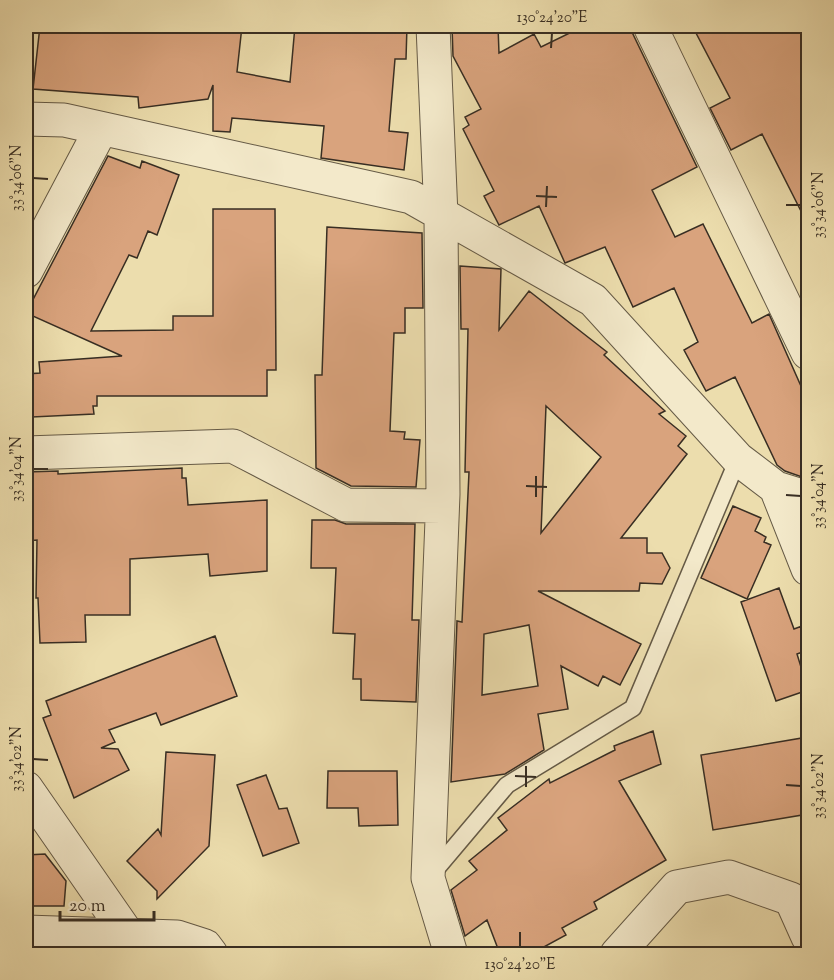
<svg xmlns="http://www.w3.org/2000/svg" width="834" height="980" viewBox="0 0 834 980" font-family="'Sorts Mill Goudy',serif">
	<rect width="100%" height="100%" fill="#ecddad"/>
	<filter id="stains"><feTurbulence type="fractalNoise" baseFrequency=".00333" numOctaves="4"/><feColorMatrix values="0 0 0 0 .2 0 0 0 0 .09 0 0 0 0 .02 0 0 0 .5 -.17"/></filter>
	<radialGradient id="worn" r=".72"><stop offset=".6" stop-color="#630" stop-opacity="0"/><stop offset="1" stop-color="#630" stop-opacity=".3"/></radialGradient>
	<path fill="#d9a37d" stroke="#382e23" stroke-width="1.5" fill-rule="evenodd" d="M40,26H242L237,72L290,82L295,26H407L406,59H395L389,131L408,133L404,170L321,158L324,126L232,118L230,132L213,131V85L208,99L139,108L138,97L33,89Z
		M452,26H498L499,53L534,34L541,47L584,26H629L697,167L652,190L675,237L703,224L752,323L769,314L808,402V474L802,477L785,471L777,465L735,377L706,391L684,350L698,342L674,288L633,307L605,247L565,263L539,206L499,225L484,196L494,191L463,129L469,125L465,117L481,109L453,56Z
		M709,26H808V225L762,134L731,150L710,108L730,98L696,33Z
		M108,156L140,168L142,161L179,175L157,235L148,231L137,258L129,255L91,331L173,330V316H213V209H275L276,370H267V396H97V406H93L94,414L32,417V408H28L26,374L40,373L39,362L122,356L26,313Z
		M327,227L422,233L423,308H405V333H394L390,431L405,432L404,439L420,440L416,487L351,486L316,468L315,375H322Z
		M460,266L501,269L499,330L529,291L607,352L604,355L665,411L659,414L686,436L678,446L687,454L621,538H647V553H662L670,568L662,584L640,583L639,591H538L641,644L620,685L603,676L598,686L561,666L568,709L538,714L544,750L505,774L451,782L457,621L462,622L469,472H465L468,329H461ZM546,406L601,457L541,533ZM529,625L538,686L482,695L484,634Z
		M182,468V478H186L188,505L267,500V571L210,576L208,554L130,559V615H85L86,642L40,643L38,598H36L37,540L26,541V472L58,471V474Z
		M733,506L761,518L755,531L766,537L764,542L771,545L747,599L701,578Z
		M312,520H335L346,524H415L412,620H419L416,702L361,700V679H353L355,634L333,633L336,568H311Z
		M779,588L794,629L802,626L808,646V650L797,654L808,690L776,701L741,602Z
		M215,636L237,696L161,725L156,713L109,730L115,742L101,748L118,749L129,770L74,798L43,718L51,715L46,701Z
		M653,731L661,764L619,781L666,860L594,902L597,909L562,928L566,935L531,954H500L487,920L465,936L451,890L477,870L469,861L507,830L498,818L549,779L550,783L615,750L614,746Z
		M808,737V814L713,830L701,755Z
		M166,752L215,755L209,846L157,899V891L127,861L158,829L161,835Z
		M328,771H397L398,825L359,826L358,808H327Z
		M266,775L279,809L287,808L299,843L263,856L237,785Z
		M45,854L66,881L64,906H26V855Z"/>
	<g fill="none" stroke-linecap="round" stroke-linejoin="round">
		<g stroke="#655a46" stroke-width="19">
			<path id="lane" d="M431,875L507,785L633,708L738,459"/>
		</g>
		<g stroke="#655a46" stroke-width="35">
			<path id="street" d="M433,26L441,216L443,494L428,878L451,954
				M650,26L808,353
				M26,119L64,120L411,197L593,300L738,459L776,488L808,569
				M26,271L101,129
				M26,453L233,446L346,505L442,506
				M776,488L808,498
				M26,788L128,935
				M26,932L177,937L205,946L211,954
				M617,954L677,887L729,877L791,899L808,937"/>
		</g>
		<use href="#lane" stroke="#f3e9ca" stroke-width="16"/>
		<use href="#street" stroke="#f3e9ca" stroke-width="33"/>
	</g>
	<path fill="none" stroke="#382e23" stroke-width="2" d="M551,48L552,33M33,178L48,179M536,196L557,197M786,205H801M546,207L547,186M33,469H48M526,486L547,487M786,495L801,496M536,497V476M33,759L48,760M515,776L536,777M786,785L801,786M526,787V766M520,947V932"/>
	<rect width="834" height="980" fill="none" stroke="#ecddad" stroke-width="66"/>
	<path d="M60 911v9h94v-9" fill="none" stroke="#382e23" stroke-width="3"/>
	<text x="69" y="911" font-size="18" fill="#382e23" stroke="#f3e9ca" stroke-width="4.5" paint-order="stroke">20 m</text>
	<rect x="33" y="33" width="768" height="914" fill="none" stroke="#382e23" stroke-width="2"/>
	<g font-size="15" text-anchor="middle" fill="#382e23">
		<text x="552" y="22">130°24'20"E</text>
		<text transform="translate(16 178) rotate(-90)" y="5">33°34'06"N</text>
		<text transform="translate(818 205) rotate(-90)" y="5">33°34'06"N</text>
		<text transform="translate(16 469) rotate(-90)" y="5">33°34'04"N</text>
		<text transform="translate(818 496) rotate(-90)" y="5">33°34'04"N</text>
		<text transform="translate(16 759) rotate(-90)" y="5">33°34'02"N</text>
		<text transform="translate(818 786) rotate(-90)" y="5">33°34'02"N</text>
		<text x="520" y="969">130°24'20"E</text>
	</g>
	<rect width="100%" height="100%" filter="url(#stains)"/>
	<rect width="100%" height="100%" fill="url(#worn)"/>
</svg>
